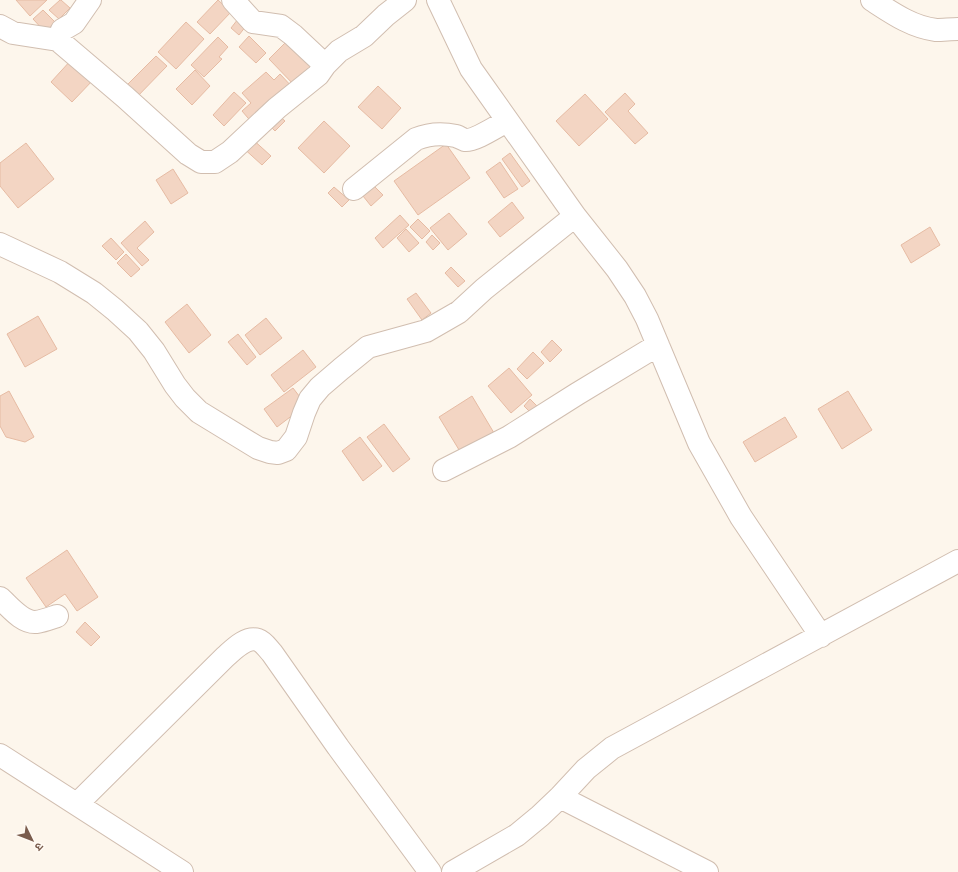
<svg xmlns="http://www.w3.org/2000/svg" width="958" height="872" viewBox="0 0 958 872" font-family="'IBM Plex Sans','Noto Sans Devanagari',sans-serif">
	<rect width="100%" height="100%" fill="#fdf6ec"/>
	<path fill="#f3d5c3" stroke="#e6bba3" d="M16,0H47L30,16Z
		M60,0H61L70,8L59,19L49,10Z
		M218,0L231,12L210,34L197,22Z
		M43,10L57,24L46,33L33,19Z
		M238,19L246,26L239,35L231,28Z
		M186,22L204,39L176,69L158,52Z
		M249,36L266,53L256,63L239,47Z
		M218,37L228,47L219,57L222,59L204,77L191,65Z
		M289,39L317,68L296,87L269,59Z
		M156,56L167,66L133,101L122,90Z
		M72,59L94,79L72,102L51,82Z
		M195,70L210,86L192,105L176,89Z
		M266,72L274,80L280,74L294,89L254,125L242,111L251,103L242,93Z
		M378,86L401,108L382,129L358,107Z
		M234,92L246,103L224,126L213,115Z
		M625,93L635,104L628,111L648,133L635,144L605,112Z
		M585,94L608,119L579,146L556,121Z
		M275,112L285,121L275,131L266,122Z
		M324,121L350,146L324,173L298,148Z
		M250,137L271,156L262,165L241,146Z
		M26,143L54,179L18,208L0,186V163Z
		M446,144L470,178L418,215L394,181Z
		M510,153L530,181L522,187L502,159Z
		M500,162L518,189L504,198L486,172Z
		M173,169L188,193L171,204L156,180Z
		M374,186L383,195L371,206L363,196Z
		M334,187L349,200L342,207L328,193Z
		M512,202L524,218L500,237L488,222Z
		M449,213L467,234L448,250L430,228Z
		M400,215L409,225L383,248L375,238Z
		M418,219L430,231L422,239L410,227Z
		M145,221L154,232L137,248L149,260L142,266L121,243Z
		M930,227L940,245L911,263L901,245Z
		M406,229L419,243L409,252L397,238Z
		M432,235L440,243L433,250L426,242Z
		M111,238L124,252L116,260L102,246Z
		M126,254L140,269L131,277L117,263Z
		M451,267L465,281L458,287L445,273Z
		M416,293L431,313L422,320L407,299Z
		M187,304L211,335L189,353L165,322Z
		M38,316L57,349L25,367L7,334Z
		M266,318L282,338L260,355L245,335Z
		M238,334L256,357L247,365L228,342Z
		M552,340L562,350L550,362L541,352Z
		M303,350L316,367L284,392L271,375Z
		M533,352L544,363L527,379L517,369Z
		M509,368L532,395L511,413L488,386Z
		M293,388L306,405L277,427L264,409Z
		M9,391L34,437L25,442L6,437L0,426V396Z
		M848,391L872,430L842,449L818,409Z
		M472,396L497,438L464,458L439,417Z
		M530,399L539,408L532,414L524,406Z
		M785,417L797,437L755,462L743,442Z
		M384,424L410,459L393,472L367,437Z
		M360,437L382,466L363,481L342,451Z
		M67,550L98,597L77,611L65,594L46,607L26,578Z
		M85,622L100,637L91,646L76,632Z"/>
	<g fill="none" stroke-linecap="round" stroke-linejoin="round">
		<g stroke="#d1beb0" stroke-width="24">
			<path id="minor" d="M233,0L253,22L281,26L293,35L325,65L339,51L364,36L386,15L405,0
				M438,0L471,69L575,216L617,269L635,296L647,319L699,443L741,517L821,636
				M872,0C892,13 912,27 936,30C943,30 951,29 958,29
				M0,26L13,33L58,40L62,30L74,23L90,0
				M58,40L125,97L188,154L201,162H215L230,152L277,108L318,75L325,65
				M354,189L416,139C428,134 443,133 456,136C459,137 462,139 465,140C475,141 497,126 507,121
				M0,244L60,272L94,293L115,310L138,331L154,351L175,385L185,398L199,412L258,448L270,452L278,453L286,450L296,437L304,413L310,399L320,387L341,369L368,347L426,331L459,312L484,289L575,216
				M444,470L509,437L577,394L658,345
				M0,598C10,607 22,623 36,622C43,621 51,618 57,616
				M0,755L182,872
				M560,797L707,872
				M77,804L225,657C233,650 246,636 258,640C264,642 268,649 272,653L338,747L430,872
				M453,872L517,835L540,816L560,797L586,769L612,748L958,561"/>
		</g>
		<use href="#minor" stroke="#fff" stroke-width="22"/>
	</g>
	<g transform="translate(32 840) rotate(133)" stroke="#fffaf3" stroke-width="3" paint-order="stroke">
	<path d="M0-3L7 15L0 10L-7 15Z" fill="#7a5c4d"/>
	<text y="-6" font-size="11" font-weight="bold" text-anchor="middle" fill="#7a5c4d">उ</text>
	</g>
</svg>
